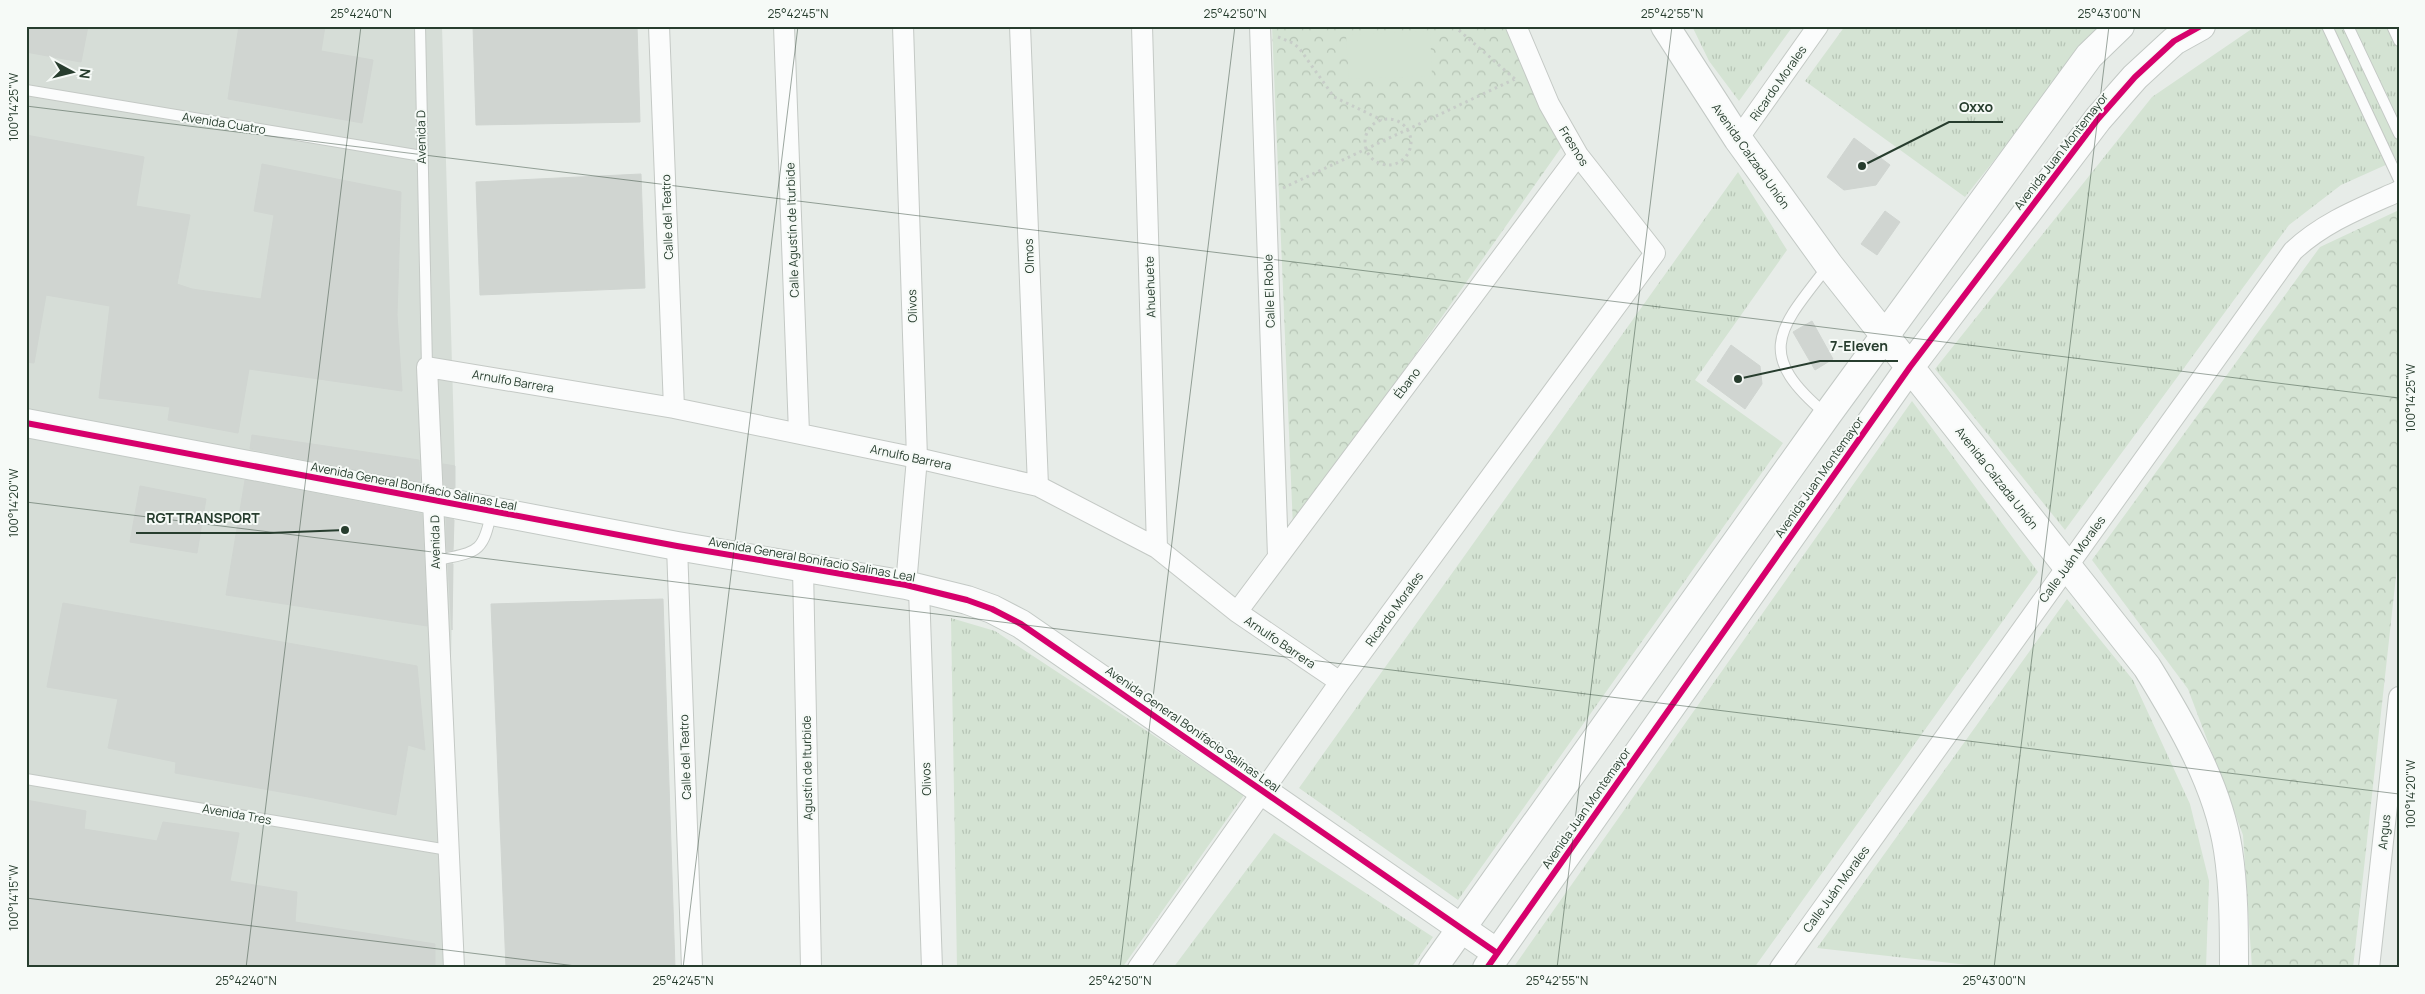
<svg xmlns="http://www.w3.org/2000/svg" width="2425" height="994" viewBox="0 0 2425 994" font-family="Manrope,sans-serif">
	<defs>
		<pattern id="grass-tufts" width="24" height="20" patternUnits="userSpaceOnUse" patternTransform="scale(1.25)"><rect width="24" height="20" fill="#d4e3d3"/><path d="M3 7l-1-3M5 7V3M7 7l1-3M15 17l-1-3M17 17v-4M19 17l1-3" fill="none" stroke="#b6c4b5"/></pattern>
		<pattern id="park-crowns" width="20" height="18" patternUnits="userSpaceOnUse" patternTransform="scale(1.25)"><rect width="20" height="18" fill="#d4e3d3"/><path d="M2 6a3 3 0 1 1 6 0M12 15a3 3 0 1 1 6 0" fill="none" stroke="#b6c4b5"/></pattern>
	</defs>
	<rect width="100%" height="100%" fill="#e7ece8"/>
	<path fill="#d6ddd7" d="M26,26H442L455,466L447,850L448,968H26Z"/>
	<path fill="url(#grass-tufts)" d="M1692,26H1793L1739,101L1709,61Z
		M1845,26H2105L2058,80L1965,197L1805,81Z
		M2256,26H2399V159L2341,185L2289,225L2065,530L1935,369L2152,97Z
		M1738,172L1787,250L1695,380L1783,443L1458,900L1299,788Z
		M1912,401L2038,572L1754,968H1513Z
		M2067,599L2133,680L2190,804L2209,881L2206,968H1995L1817,948Z
		M951,618L995,631L1244,795L1122,968H957Z
		M1274,833L1433,937L1411,968H1173Z"/>
	<path fill="url(#park-crowns)" d="M1272,26H1508L1563,145L1293,528Z
		M2399,210V549L2353,968H2252L2243,835L2188,689L2092,560L2320,247Z"/>
	<path fill="#d4e3d3" d="M1430,31L1432,76L1349,79L1346,35Z"/>
	<path fill="#d0d5d1" stroke="#d0d5d1" d="M26,26H88L81,62L26,52Z
		M239,26H325L321,51L373,60L362,123L228,99Z
		M473,26H637L640,122L476,125Z
		M26,135L144,157L136,206L190,215L177,284L192,289L261,299L274,215L254,211L262,164L401,192L397,315L402,391L249,369L238,433L168,420L170,407L99,398L110,306L46,295L34,363L26,362Z
		M1854,138L1890,165L1876,185L1844,190L1827,177Z
		M641,174L645,288L480,295L476,182Z
		M1885,211L1900,222L1877,255L1861,244Z
		M1812,321L1833,359L1815,370L1793,332Z
		M1731,345L1760,366L1762,384L1745,409L1707,381Z
		M252,435L419,460L420,482L250,449Z
		M443,464L455,466V488L444,486Z
		M245,480L422,514L427,626L226,595Z
		M140,486L206,499L197,553L130,542Z
		M446,518L454,520L453,550L447,551Z
		M453,564L452,630L448,565Z
		M663,599L675,968H506L491,604Z
		M63,603L417,666L425,750L408,745L396,815L314,798L175,773L176,762L108,748L118,699L47,687Z
		M26,800L86,811L84,829L157,841L163,822L239,833L230,881L297,892L295,922L435,944V968H26Z"/>
	<g fill="none" stroke-linecap="round" stroke-linejoin="round">
		<g stroke="#c4c9c5" stroke-width="12">
			<path id="lane" d="M420,26L427,367
				M2327,26L2399,180
				M2348,26L2399,134
				M2392,26L2399,41
				M26,90L422,156
				M1826,414C1753,353 1779,329 1828,266
				M435,561C475,551 483,556 491,513
				M26,779L448,850"/>
		</g>
		<g stroke="#c4c9c5" stroke-width="22">
			<path id="street" d="M659,26L674,408
				M784,26L799,433
				M903,26L917,458L906,585
				M1020,26L1038,486
				M1142,26L1157,548
				M1260,26L1278,557
				M1738,139L1818,26
				M677,546L692,968
				M803,568L811,968
				M919,589L932,968
				M1237,612L1578,155
				M454,968L427,367L674,408L917,458L1038,486L1157,548L1237,612L1340,682
				M1138,968L1340,682L1655,253L1578,155L1549,104L1516,26
				M1780,968L2293,251C2324,222 2361,208 2399,191
				M2369,968L2399,697"/>
		</g>
		<g stroke="#c3c9c5" stroke-width="30">
			<path id="secondary" d="M1665,26L1738,139L1829,265L2147,667C2181,722 2218,785 2228,850C2234,889 2234,929 2234,968
				M26,423L677,546L906,585L967,600L992,609L1021,624L1497,953
				M1433,968L1827,415L2089,56L2120,26
				M1487,968L1910,367L2098,119L2135,77L2174,41L2201,26"/>
		</g>
		<path stroke="#c7cdc8" stroke-width="3" stroke-dasharray="2.5 4" stroke-linecap="butt" d="M1454,26L1515,79
			M1278,37L1293,43L1299,48L1334,97L1382,120
			M1365 142a23 23 0 1 1 46 0a23 23 0 1 1-46 0Z
			M1283,188L1517,78"/>
		<use href="#lane" stroke="#fbfcfc" stroke-width="10"/>
		<use href="#street" stroke="#fbfcfc" stroke-width="20"/>
		<use href="#secondary" stroke="#fbfcfc" stroke-width="28"/>
		<g stroke="#f6faf7" stroke-width="9">
			<path id="cycleway" d="M26,423L677,546L906,585L967,600L992,609L1021,624L1497,953
				M1487,968L1910,367L2098,119L2135,77L2174,41L2201,26"/>
		</g>
		<use href="#cycleway" stroke="#d6006c" stroke-width="6"/>
	</g>
	<path fill="none" stroke="#273d2e" stroke-width="1" stroke-opacity="0.45" d="M26,106L2399,398M26,502L2399,794M26,898L592,968M246,968L361,26M683,968L798,26M1120,968L1235,26M1557,968L1672,26M1994,968L2109,26"/>
	<g text-anchor="middle" dominant-baseline="central" stroke-width="4" stroke-linejoin="round" paint-order="stroke">
		<g font-size="12" fill="#273d2e" stroke="#f6faf7">
			<text transform="translate(1778 83) rotate(-55)">Ricardo Morales</text>
			<text transform="translate(224 123) rotate(9)">Avenida Cuatro</text>
			<text transform="translate(421 137) rotate(-91)">Avenida D</text>
			<text transform="translate(1574 146) rotate(58)">Fresnos</text>
			<text transform="translate(2061 151) rotate(-52)">Avenida Juan Montemayor</text>
			<text transform="translate(1751 156) rotate(55)">Avenida Calzada Unión</text>
			<text transform="translate(667 217) rotate(-92)">Calle del Teatro</text>
			<text transform="translate(792 230) rotate(-92)">Calle Agustín de Iturbide</text>
			<text transform="translate(1029 256) rotate(-92)">Olmos</text>
			<text transform="translate(1150 287) rotate(-92)">Ahuehuete</text>
			<text transform="translate(1269 291) rotate(-92)">Calle El Roble</text>
			<text transform="translate(912 306) rotate(-92)">Olivos</text>
			<text transform="translate(513 381) rotate(10)">Arnulfo Barrera</text>
			<text transform="translate(1407 383) rotate(-53)">Ébano</text>
			<text transform="translate(911 457) rotate(12)">Arnulfo Barrera</text>
			<text transform="translate(1819 477) rotate(-55)">Avenida Juan Montemayor</text>
			<text transform="translate(1997 478) rotate(52)">Avenida Calzada Unión</text>
			<text transform="translate(414 486) rotate(11)">Avenida General Bonifacio Salinas Leal</text>
			<text transform="translate(435 542) rotate(-91)">Avenida D</text>
			<text transform="translate(812 559) rotate(10)">Avenida General Bonifacio Salinas Leal</text>
			<text transform="translate(2072 559) rotate(-54)">Calle Juán Morales</text>
			<text transform="translate(1394 609) rotate(-54)">Ricardo Morales</text>
			<text transform="translate(1280 642) rotate(34)">Arnulfo Barrera</text>
			<text transform="translate(1193 729) rotate(35)">Avenida General Bonifacio Salinas Leal</text>
			<text transform="translate(685 757) rotate(-92)">Calle del Teatro</text>
			<text transform="translate(807 768) rotate(-91)">Agustín de Iturbide</text>
			<text transform="translate(926 779) rotate(-92)">Olivos</text>
			<text transform="translate(1586 808) rotate(-55)">Avenida Juan Montemayor</text>
			<text transform="translate(237 814) rotate(10)">Avenida Tres</text>
			<text transform="translate(2384 832) rotate(-84)">Angus</text>
			<text transform="translate(1836 889) rotate(-54)">Calle Juán Morales</text>
		</g>
	</g>
	<path fill="none" stroke="#273d2e" stroke-width="2" d="M1862 166L1949 122H2003M1738 379L1820 361H1898M345 530L270 533H136"/>
	<g fill="#273d2e" stroke="#f6faf7" stroke-width="2">
		<circle cx="1862" cy="166" r="5"/>
		<circle cx="1738" cy="379" r="5"/>
		<circle cx="345" cy="530" r="5"/>
	</g>
	<g font-size="14" text-anchor="middle" font-weight="bold" fill="#273d2e" stroke="#f6faf7" stroke-width="4" stroke-linejoin="round" paint-order="stroke">
		<text x="1976" y="112">Oxxo</text>
		<text x="1859" y="351">7-Eleven</text>
		<text x="203" y="523">RGT TRANSPORT</text>
	</g>
	<rect width="2425" height="994" fill="none" stroke="#f6faf7" stroke-width="55"/>
	<g transform="translate(72 72) rotate(97)" stroke="#f6faf7" stroke-width="4" paint-order="stroke">
	<path d="M0-4L9 19L0 12L-9 19Z" fill="#273d2e"/>
	<text y="-8" font-size="14" font-weight="bold" text-anchor="middle" fill="#273d2e">N</text>
	</g>
	<rect x="28" y="28" width="2370" height="938" fill="none" stroke="#273d2e" stroke-width="2"/>
	<g font-size="12" text-anchor="middle" fill="#273d2e">
		<text x="361" y="18">25°42'40"N</text>
		<text x="798" y="18">25°42'45"N</text>
		<text x="1235" y="18">25°42'50"N</text>
		<text x="1672" y="18">25°42'55"N</text>
		<text x="2109" y="18">25°43'00"N</text>
		<text transform="translate(14 107) rotate(-90)" y="4">100°14'25"W</text>
		<text transform="translate(2411 398) rotate(-90)" y="4">100°14'25"W</text>
		<text transform="translate(14 503) rotate(-90)" y="4">100°14'20"W</text>
		<text transform="translate(2411 794) rotate(-90)" y="4">100°14'20"W</text>
		<text transform="translate(14 898) rotate(-90)" y="4">100°14'15"W</text>
		<text x="246" y="985">25°42'40"N</text>
		<text x="683" y="985">25°42'45"N</text>
		<text x="1120" y="985">25°42'50"N</text>
		<text x="1557" y="985">25°42'55"N</text>
		<text x="1994" y="985">25°43'00"N</text>
	</g>
</svg>
